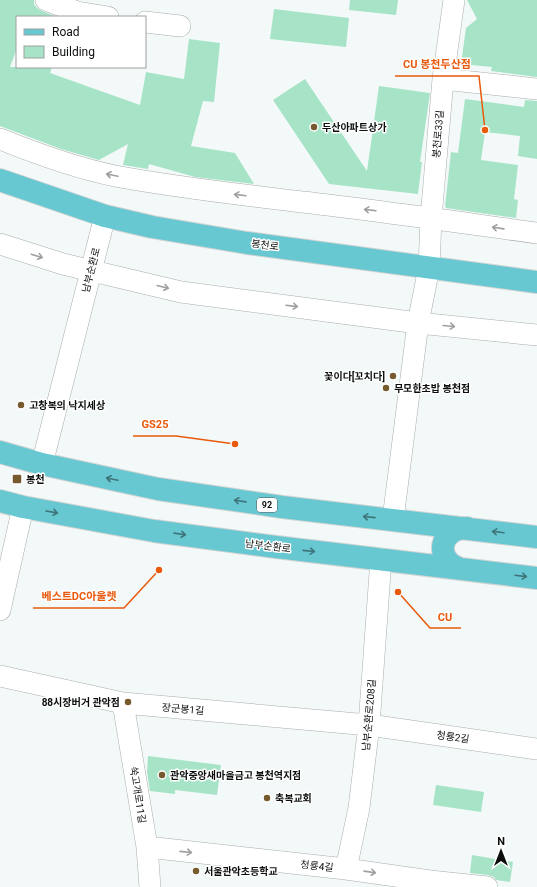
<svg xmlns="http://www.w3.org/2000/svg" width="537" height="887" viewBox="0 0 537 887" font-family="Roboto,'Noto Sans KR',sans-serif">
	<rect width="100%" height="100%" fill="#f3f9f8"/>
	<path fill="#a7e4c7" d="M0,0H34V4L37,8L42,11L57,17H17V48L10,67H52L50,73L140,105L146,72L184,79L189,39L220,43L214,102L203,101L191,146L235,153L254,184L195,177L149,164L148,169L123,165L128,144L99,160L61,149L0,126Z
		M350,0H398L396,15L349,10Z
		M467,0H537V77L491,71L492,67L461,64L466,28L477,19Z
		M274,9L349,18L346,47L270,39Z
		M305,79L367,171L379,86L430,93L420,162H422L418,194L329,184L273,100Z
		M465,99L524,107L525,100L537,101V159L518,156L520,136L485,132L481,160L518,165L514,199L518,200L516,218L446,208L445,206L451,152L458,153Z
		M148,756L221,765L217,795L175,790V794L150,791L147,772Z
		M436,785L484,792L481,812L433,805Z
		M472,855L513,862L510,882L496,880L494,877L488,875L470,873Z"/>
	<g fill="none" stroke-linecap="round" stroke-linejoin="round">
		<g stroke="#a9aead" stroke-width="22">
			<path id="minor" d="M46,0L77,12L108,17
				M145,22L180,26
				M443,79L537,89
				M0,139C37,154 76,168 115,176C174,187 235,194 294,201C375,210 456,222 537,233
				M0,244L63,264L181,292L418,323L537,335
				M42,464L105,216
				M393,519L418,323L429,268L431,218L443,79L454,0
				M0,610L23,507
				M0,676L123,703L369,725L537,749
				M123,703L147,847L150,887
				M147,847L346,869L430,881L487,887
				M346,869L359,808L369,725L381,559"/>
		</g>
		<g stroke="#d3d4d4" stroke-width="24">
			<path id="major" d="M0,180L105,216L152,227L247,243L537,282
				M0,452L42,464L158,489L282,507L537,537
				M0,501L23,507L154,531L276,547L537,578
				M458,568C434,558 440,528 467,528"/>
		</g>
		<use href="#minor" stroke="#fff" stroke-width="21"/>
		<use href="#major" stroke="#67c8d2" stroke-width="22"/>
	</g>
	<defs><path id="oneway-shaft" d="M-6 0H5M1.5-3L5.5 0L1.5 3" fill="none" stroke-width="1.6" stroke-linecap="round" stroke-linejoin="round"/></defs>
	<g stroke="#9e9f9f">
		<use href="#oneway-shaft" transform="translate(112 175) rotate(-168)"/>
		<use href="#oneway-shaft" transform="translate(240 195) rotate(-173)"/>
		<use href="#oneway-shaft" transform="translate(370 210) rotate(-173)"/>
		<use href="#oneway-shaft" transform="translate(498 228) rotate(-172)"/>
		<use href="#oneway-shaft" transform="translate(37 256) rotate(17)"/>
		<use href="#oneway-shaft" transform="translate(163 287) rotate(14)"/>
		<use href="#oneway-shaft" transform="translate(292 306) rotate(7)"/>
		<use href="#oneway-shaft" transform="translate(449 326) rotate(5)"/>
		<use href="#oneway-shaft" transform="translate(186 852) rotate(6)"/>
		<use href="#oneway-shaft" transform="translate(370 872) rotate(8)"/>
	</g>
	<g stroke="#3e747a">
		<use href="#oneway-shaft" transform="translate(112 479) rotate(-168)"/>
		<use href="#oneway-shaft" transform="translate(240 501) rotate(-172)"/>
		<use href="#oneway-shaft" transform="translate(52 512) rotate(10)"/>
		<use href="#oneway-shaft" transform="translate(369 517) rotate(-174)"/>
		<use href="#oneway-shaft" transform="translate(498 532) rotate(-173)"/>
		<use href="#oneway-shaft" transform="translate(180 534) rotate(8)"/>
		<use href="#oneway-shaft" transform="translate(309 551) rotate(6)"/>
		<use href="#oneway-shaft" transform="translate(521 576) rotate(7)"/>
	</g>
	<g fill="#765a2d" stroke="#fff" stroke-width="1.5">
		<circle cx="314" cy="127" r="4"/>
		<circle cx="393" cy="376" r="4"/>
		<circle cx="386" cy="388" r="4"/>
		<circle cx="21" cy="405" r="4"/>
		<rect x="12" y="474" width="10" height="10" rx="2"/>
		<circle cx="128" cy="702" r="4"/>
		<circle cx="162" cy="775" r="4"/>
		<circle cx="267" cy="798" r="4"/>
		<circle cx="196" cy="871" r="4"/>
	</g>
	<g text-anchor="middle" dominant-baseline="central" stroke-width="3" stroke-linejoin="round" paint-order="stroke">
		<rect fill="#fff" stroke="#555656" stroke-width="1" x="257" y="498" width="20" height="14" rx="3"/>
		<g font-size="9" font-weight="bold" fill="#0c0e0e">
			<text x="267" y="505">92</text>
		</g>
		<g font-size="10" font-weight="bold" fill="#0c0e0e" stroke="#fff" text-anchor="start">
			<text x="322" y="127">두산아파트상가</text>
			<text x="385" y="376" text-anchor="end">꽃이다[꼬치다]</text>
			<text x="394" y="388">무모한초밥 봉천점</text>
			<text x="29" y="405">고창복의 낙지세상</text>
			<text x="26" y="479">봉천</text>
			<text x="120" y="702" text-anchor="end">88시장버거 관악점</text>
			<text x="170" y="775">관악중앙새마을금고 봉천역지점</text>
			<text x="275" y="798">축복교회</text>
			<text x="204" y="871">서울관악초등학교</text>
		</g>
		<g font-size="10" fill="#0c0e0e" stroke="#fff">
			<text transform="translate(438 134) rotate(-85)">봉천로33길</text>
			<text transform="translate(265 245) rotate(7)">봉천로</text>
			<text transform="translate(91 270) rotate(-76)">남부순환로</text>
			<text transform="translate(268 546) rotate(7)">남부순환로</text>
			<text transform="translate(183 709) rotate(5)">장군봉1길</text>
			<text transform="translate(369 715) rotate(-85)">남부순환로208길</text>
			<text transform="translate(453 737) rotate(8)">청룡2길</text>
			<text transform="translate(138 795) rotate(81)">쑥고개로11길</text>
			<text transform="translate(317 866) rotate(6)">청룡4길</text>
		</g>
	</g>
	<path fill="none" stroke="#e8590c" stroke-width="1.5" d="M485 130L479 76H395M235 444L176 436H133M159 570L124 608H33M398 592L430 628H461"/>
	<g fill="#e8590c" stroke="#fff" stroke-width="1.5">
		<circle cx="485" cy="130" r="4"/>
		<circle cx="235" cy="444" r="4"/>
		<circle cx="159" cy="570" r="4"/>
		<circle cx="398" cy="592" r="4"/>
	</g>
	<g font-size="11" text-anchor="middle" font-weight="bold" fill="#e8590c" stroke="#fff" stroke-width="3" stroke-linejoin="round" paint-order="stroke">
		<text x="437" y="68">CU 봉천두산점</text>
		<text x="155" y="428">GS25</text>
		<text x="79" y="600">베스트DC아울렛</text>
		<text x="445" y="621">CU</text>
	</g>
	<rect x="16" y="16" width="130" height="52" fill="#ffffff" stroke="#9e9f9f"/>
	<rect x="24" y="29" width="20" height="6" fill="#67c8d2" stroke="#9e9f9f"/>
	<text x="52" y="36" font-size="12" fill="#0c0e0e">Road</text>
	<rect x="24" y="46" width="20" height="12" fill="#a7e4c7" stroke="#9e9f9f"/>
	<text x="52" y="56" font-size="12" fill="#0c0e0e">Building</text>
	<g transform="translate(501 851)" stroke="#ffffff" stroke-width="3" paint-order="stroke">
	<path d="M0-3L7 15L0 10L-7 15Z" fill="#0c0e0e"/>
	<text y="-6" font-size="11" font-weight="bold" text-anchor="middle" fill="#0c0e0e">N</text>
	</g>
</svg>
